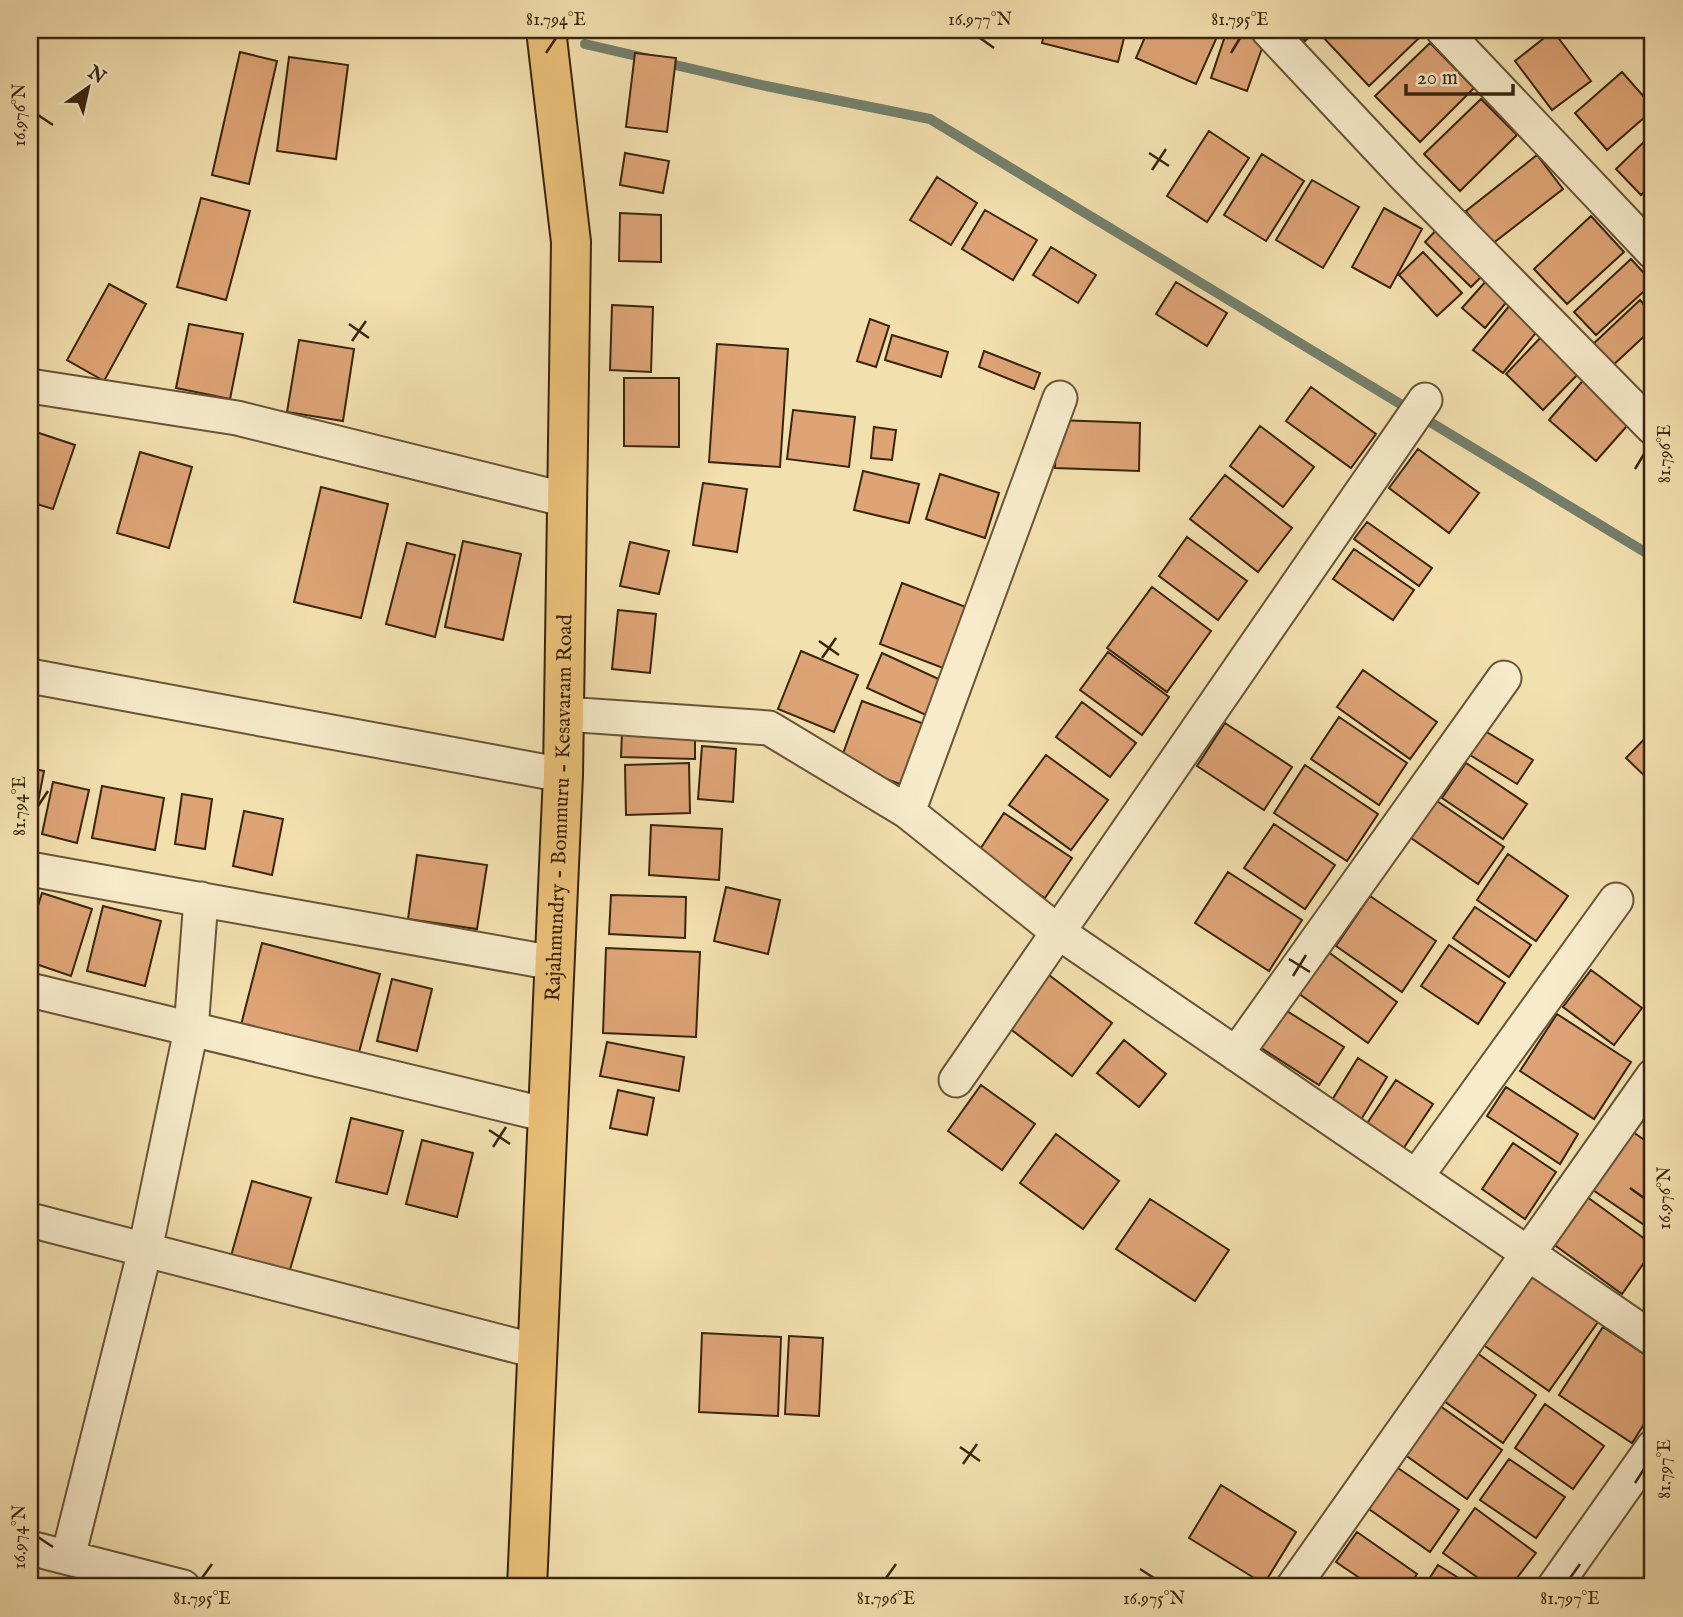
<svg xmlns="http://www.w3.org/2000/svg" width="1683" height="1617" viewBox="0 0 1683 1617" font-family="'IM FELL English',serif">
	<rect width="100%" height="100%" fill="#f3e0af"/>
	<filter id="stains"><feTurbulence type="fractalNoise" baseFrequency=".00286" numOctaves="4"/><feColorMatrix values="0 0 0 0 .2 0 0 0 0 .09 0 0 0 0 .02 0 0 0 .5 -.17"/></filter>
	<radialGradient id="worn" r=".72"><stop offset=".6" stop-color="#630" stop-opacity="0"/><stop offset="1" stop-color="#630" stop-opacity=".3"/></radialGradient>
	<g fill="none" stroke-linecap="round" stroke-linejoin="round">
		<path stroke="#74806c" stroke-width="10" d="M585,44L766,86L930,119L1653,557"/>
	</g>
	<path fill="#dea476" stroke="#39250f" stroke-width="2" d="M1045,30H1126L1118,62L1042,43Z
		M1148,30H1220L1196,84L1136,58Z
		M1227,30H1244L1266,37L1247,91L1211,78Z
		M1294,30H1316L1305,41Z
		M1328,30H1409L1418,39L1369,86L1322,36Z
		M1553,31L1591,81L1552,110L1515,61Z
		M1430,43L1474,88L1420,142L1375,96Z
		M240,52L277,61L249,184L212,175Z
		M635,53L676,58L667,132L626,127Z
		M289,57L348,65L336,159L277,151Z
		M1622,72L1653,107V110L1607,150L1575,113Z
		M1481,99L1517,135L1460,191L1424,154Z
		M1209,131L1249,158L1207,222L1167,196Z
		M1653,133V184L1641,195L1616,169Z
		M625,153L669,161L663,193L620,185Z
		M1262,154L1304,181L1266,241L1224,215Z
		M1537,155L1563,189L1492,244L1466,211Z
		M937,177L977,203L951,245L910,220Z
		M1312,180L1359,207L1323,268L1276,240Z
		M201,198L250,211L226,300L177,287Z
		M1384,208L1422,229L1390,288L1352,267Z
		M985,210L1037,240L1013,280L962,249Z
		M620,213L661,215V262L619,261Z
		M1591,216L1624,252L1567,304L1534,269Z
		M1440,226L1486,272L1471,287L1425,242Z
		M1051,247L1096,275L1078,303L1033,275Z
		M1423,252L1462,293L1437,316L1399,275Z
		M1631,259L1653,283L1596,335L1574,312Z
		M1487,280L1509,299L1485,328L1462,308Z
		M1176,282L1227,313L1207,346L1156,314Z
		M109,284L146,304L104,381L67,360Z
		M1640,300L1653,315V328L1611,367L1591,346Z
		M612,305L653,307L651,372L610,370Z
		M1510,305L1539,329L1503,373L1473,350Z
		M870,319L889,326L876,367L857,361Z
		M189,324L243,334L230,399L176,388Z
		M892,335L948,352L941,377L885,360Z
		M1543,335L1581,371L1543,410L1506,374Z
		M299,340L354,349L343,421L287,412Z
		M717,344L788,349L780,467L709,462Z
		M984,351L1040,373L1034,389L979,367Z
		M1586,377L1634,418L1596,461L1549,420Z
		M624,378H679V447L624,446Z
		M1311,387L1376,434L1351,468L1286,421Z
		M793,410L855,417L849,467L787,459Z
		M1056,420L1140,423L1139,471L1055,468Z
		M1260,426L1314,467L1283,507L1230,466Z
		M874,427L896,430L892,460L871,458Z
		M30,430L75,445L53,509L30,502Z
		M1418,449L1479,493L1449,533L1389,488Z
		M140,452L192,467L169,548L117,533Z
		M863,471L919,484L909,523L854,510Z
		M940,474L999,493L985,538L926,519Z
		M1225,475L1292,528L1258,572L1190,519Z
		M703,483L747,489L737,552L693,545Z
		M321,487L388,504L361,618L294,602Z
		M1367,522L1432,568L1419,586L1354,539Z
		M1187,537L1247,581L1218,620L1159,576Z
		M463,541L521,554L503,640L445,627Z
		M630,542L669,551L659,594L620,586Z
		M407,543L455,555L435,637L386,624Z
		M1354,549L1414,590L1393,620L1333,579Z
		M902,583L966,607L943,668L880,644Z
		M1152,587L1211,631L1167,692L1107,648Z
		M618,610L656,614L650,673L612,669Z
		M801,651L858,675L834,732L778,709Z
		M1108,652L1169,697L1142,735L1080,690Z
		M882,653L943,681L928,716L867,688Z
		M1363,670L1437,722L1410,759L1337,707Z
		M862,701L930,726L908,787L840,762Z
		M1082,702L1136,743L1110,777L1056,737Z
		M1339,717L1407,763L1379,805L1311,759Z
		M1225,723L1292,767L1264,810L1197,766Z
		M1653,730V784L1626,758Z
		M1485,731L1533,760L1517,784L1470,755Z
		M622,732L695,733V759L621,757Z
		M702,746L736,749L733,802L698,799Z
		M1046,755L1108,800L1071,850L1009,805Z
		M689,763L690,813L626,815L625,765Z
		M1466,763L1527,804L1503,839L1442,798Z
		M1305,765L1378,814L1347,861L1274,813Z
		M30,768L44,771L35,818L30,817Z
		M53,782L89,790L77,843L42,834Z
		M102,786L164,798L155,850L92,838Z
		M182,794L212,799L205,849L175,844Z
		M1437,801L1504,847L1478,884L1411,838Z
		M244,811L283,819L272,875L233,866Z
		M1004,813L1072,858L1045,898L977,854Z
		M1274,824L1335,865L1305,909L1244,868Z
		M651,825L722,829L719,880L649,875Z
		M1508,854L1568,896L1536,941L1477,900Z
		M417,855L487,865L477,929L408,919Z
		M1228,872L1302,920L1269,971L1195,923Z
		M726,887L780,900L768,954L714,941Z
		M42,893L92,909L71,976L30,962V931Z
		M611,895L686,897L685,938L609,934Z
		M1370,896L1436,941L1402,992L1336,946Z
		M103,906L161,921L145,986L87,971Z
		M1475,907L1531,945L1509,977L1453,938Z
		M262,943L380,974L358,1056L241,1025Z
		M1449,945L1505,983L1478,1024L1421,986Z
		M606,948L700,952L696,1037L603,1033Z
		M1327,951L1397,1002L1368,1043L1298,993Z
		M1591,970L1642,1008L1614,1045L1563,1007Z
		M1049,975L1112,1023L1072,1076L1009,1028Z
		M392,979L432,989L417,1051L377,1041Z
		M1279,1006L1344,1047L1319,1085L1255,1044Z
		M1557,1014L1631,1062L1594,1119L1520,1071Z
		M1124,1040L1166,1074L1139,1107L1097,1073Z
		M607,1042L684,1057L679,1091L600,1076Z
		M1358,1058L1387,1077L1359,1123L1329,1105Z
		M1396,1080L1433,1104L1403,1149L1366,1125Z
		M981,1085L1035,1124L1002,1170L948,1131Z
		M1506,1087L1578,1134L1560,1164L1487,1116Z
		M618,1090L654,1098L647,1135L610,1128Z
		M351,1118L403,1131L387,1194L336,1182Z
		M1633,1132L1653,1146V1231L1593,1190Z
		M1056,1134L1119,1181L1083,1229L1020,1183Z
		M422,1140L473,1153L457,1217L406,1204Z
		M1513,1143L1556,1172L1525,1219L1482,1189Z
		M252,1181L311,1198L289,1273L231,1256Z
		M1583,1194L1653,1245V1250L1622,1294L1549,1241Z
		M1150,1199L1229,1250L1195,1301L1116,1249Z
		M1530,1275L1598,1322L1549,1391L1482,1344Z
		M1603,1327L1653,1360V1410L1632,1443L1559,1395Z
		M702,1333L781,1337L778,1416L699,1412Z
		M789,1336L823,1338L819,1416L785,1414Z
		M1477,1353L1536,1395L1503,1443L1444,1401Z
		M1436,1403L1502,1450L1467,1499L1401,1452Z
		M1545,1404L1604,1446L1573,1489L1515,1448Z
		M1509,1459L1565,1497L1536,1538L1480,1500Z
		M1395,1466L1459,1510L1430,1552L1366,1507Z
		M1221,1485L1296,1532L1264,1584L1189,1538Z
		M1475,1508L1536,1553L1510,1587H1491L1443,1553Z
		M1357,1532L1417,1574L1408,1587H1373L1336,1562Z
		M1438,1565L1473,1587H1424Z"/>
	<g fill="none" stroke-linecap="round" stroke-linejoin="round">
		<g stroke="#685437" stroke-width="37">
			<path id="street" d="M1268,30L1405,176L1653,428
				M1443,30L1653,252
				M30,386L237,418L567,500
				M30,676L563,775
				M564,714L769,728L908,812L1058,932L1653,1339
				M908,812L1060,398
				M30,869L554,963
				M30,990L547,1115
				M1236,1054L1504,678
				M956,1080L1425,400
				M1416,1177L1616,900
				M30,1220L536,1351
				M30,1548L183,1587
				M68,1557L145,1250L191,1030L201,899
				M1293,1587L1653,1076
				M1554,1587L1653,1447"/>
		</g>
		<g stroke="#39250f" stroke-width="42">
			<g id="primary">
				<path id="s1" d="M527,1587L563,775L571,242L546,30"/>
			</g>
		</g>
		<use href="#street" stroke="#f7ebcb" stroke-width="33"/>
		<use href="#primary" stroke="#eac078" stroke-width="38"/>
	</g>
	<path fill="none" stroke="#39250f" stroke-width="2.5" d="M980,38L994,48M546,53L556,38M1231,53L1240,38M38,115L53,125M1149,153L1169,166M1152,170L1166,149M349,324L369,338M352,341L366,321M1635,469L1644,454M819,641L839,655M822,658L836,638M38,806L48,791M1289,959L1310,972M1293,976L1306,955M489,1130L510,1144M493,1147L506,1127M1630,1188L1644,1198M960,1447L980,1461M963,1464L977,1444M1635,1483L1644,1469M38,1537L53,1547M1140,1569L1154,1578M202,1578L212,1564M886,1578L896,1564M1570,1578L1580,1564"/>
	<g text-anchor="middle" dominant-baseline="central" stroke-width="5" stroke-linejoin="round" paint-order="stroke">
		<g font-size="21" fill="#39250f" stroke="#f7ebcb">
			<text stroke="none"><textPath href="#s1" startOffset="780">Rajahmundry - Bommuru - Kesavaram Road</textPath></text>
		</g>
	</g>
	<rect width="1683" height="1617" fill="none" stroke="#f3e0af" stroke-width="77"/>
	<g transform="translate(88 88) rotate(34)" stroke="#f7ebcb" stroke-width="5" paint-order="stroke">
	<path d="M0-5L12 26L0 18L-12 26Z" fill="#39250f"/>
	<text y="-10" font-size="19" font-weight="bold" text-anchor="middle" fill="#39250f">N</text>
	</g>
	<path d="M1406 84v10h107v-10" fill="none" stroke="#39250f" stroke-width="3.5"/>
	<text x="1417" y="84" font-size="21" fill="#39250f" stroke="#f7ebcb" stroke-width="5" paint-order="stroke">20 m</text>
	<rect x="38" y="38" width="1606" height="1540" fill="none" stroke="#39250f" stroke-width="2.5"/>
	<g font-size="18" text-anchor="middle" fill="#39250f">
		<text x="556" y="25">81.794°E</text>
		<text x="980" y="25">16.977°N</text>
		<text x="1240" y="25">81.795°E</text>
		<text transform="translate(19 115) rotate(-90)" y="6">16.976°N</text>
		<text transform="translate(1664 454) rotate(-90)" y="6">81.796°E</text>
		<text transform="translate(19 806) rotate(-90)" y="6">81.794°E</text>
		<text transform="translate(1664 1198) rotate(-90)" y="6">16.976°N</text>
		<text transform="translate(1664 1469) rotate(-90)" y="6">81.797°E</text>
		<text transform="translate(19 1537) rotate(-90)" y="6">16.974°N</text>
		<text x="202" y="1604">81.795°E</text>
		<text x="886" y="1604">81.796°E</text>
		<text x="1154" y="1604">16.975°N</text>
		<text x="1570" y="1604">81.797°E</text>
	</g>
	<rect width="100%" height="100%" filter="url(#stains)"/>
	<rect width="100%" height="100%" fill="url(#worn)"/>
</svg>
